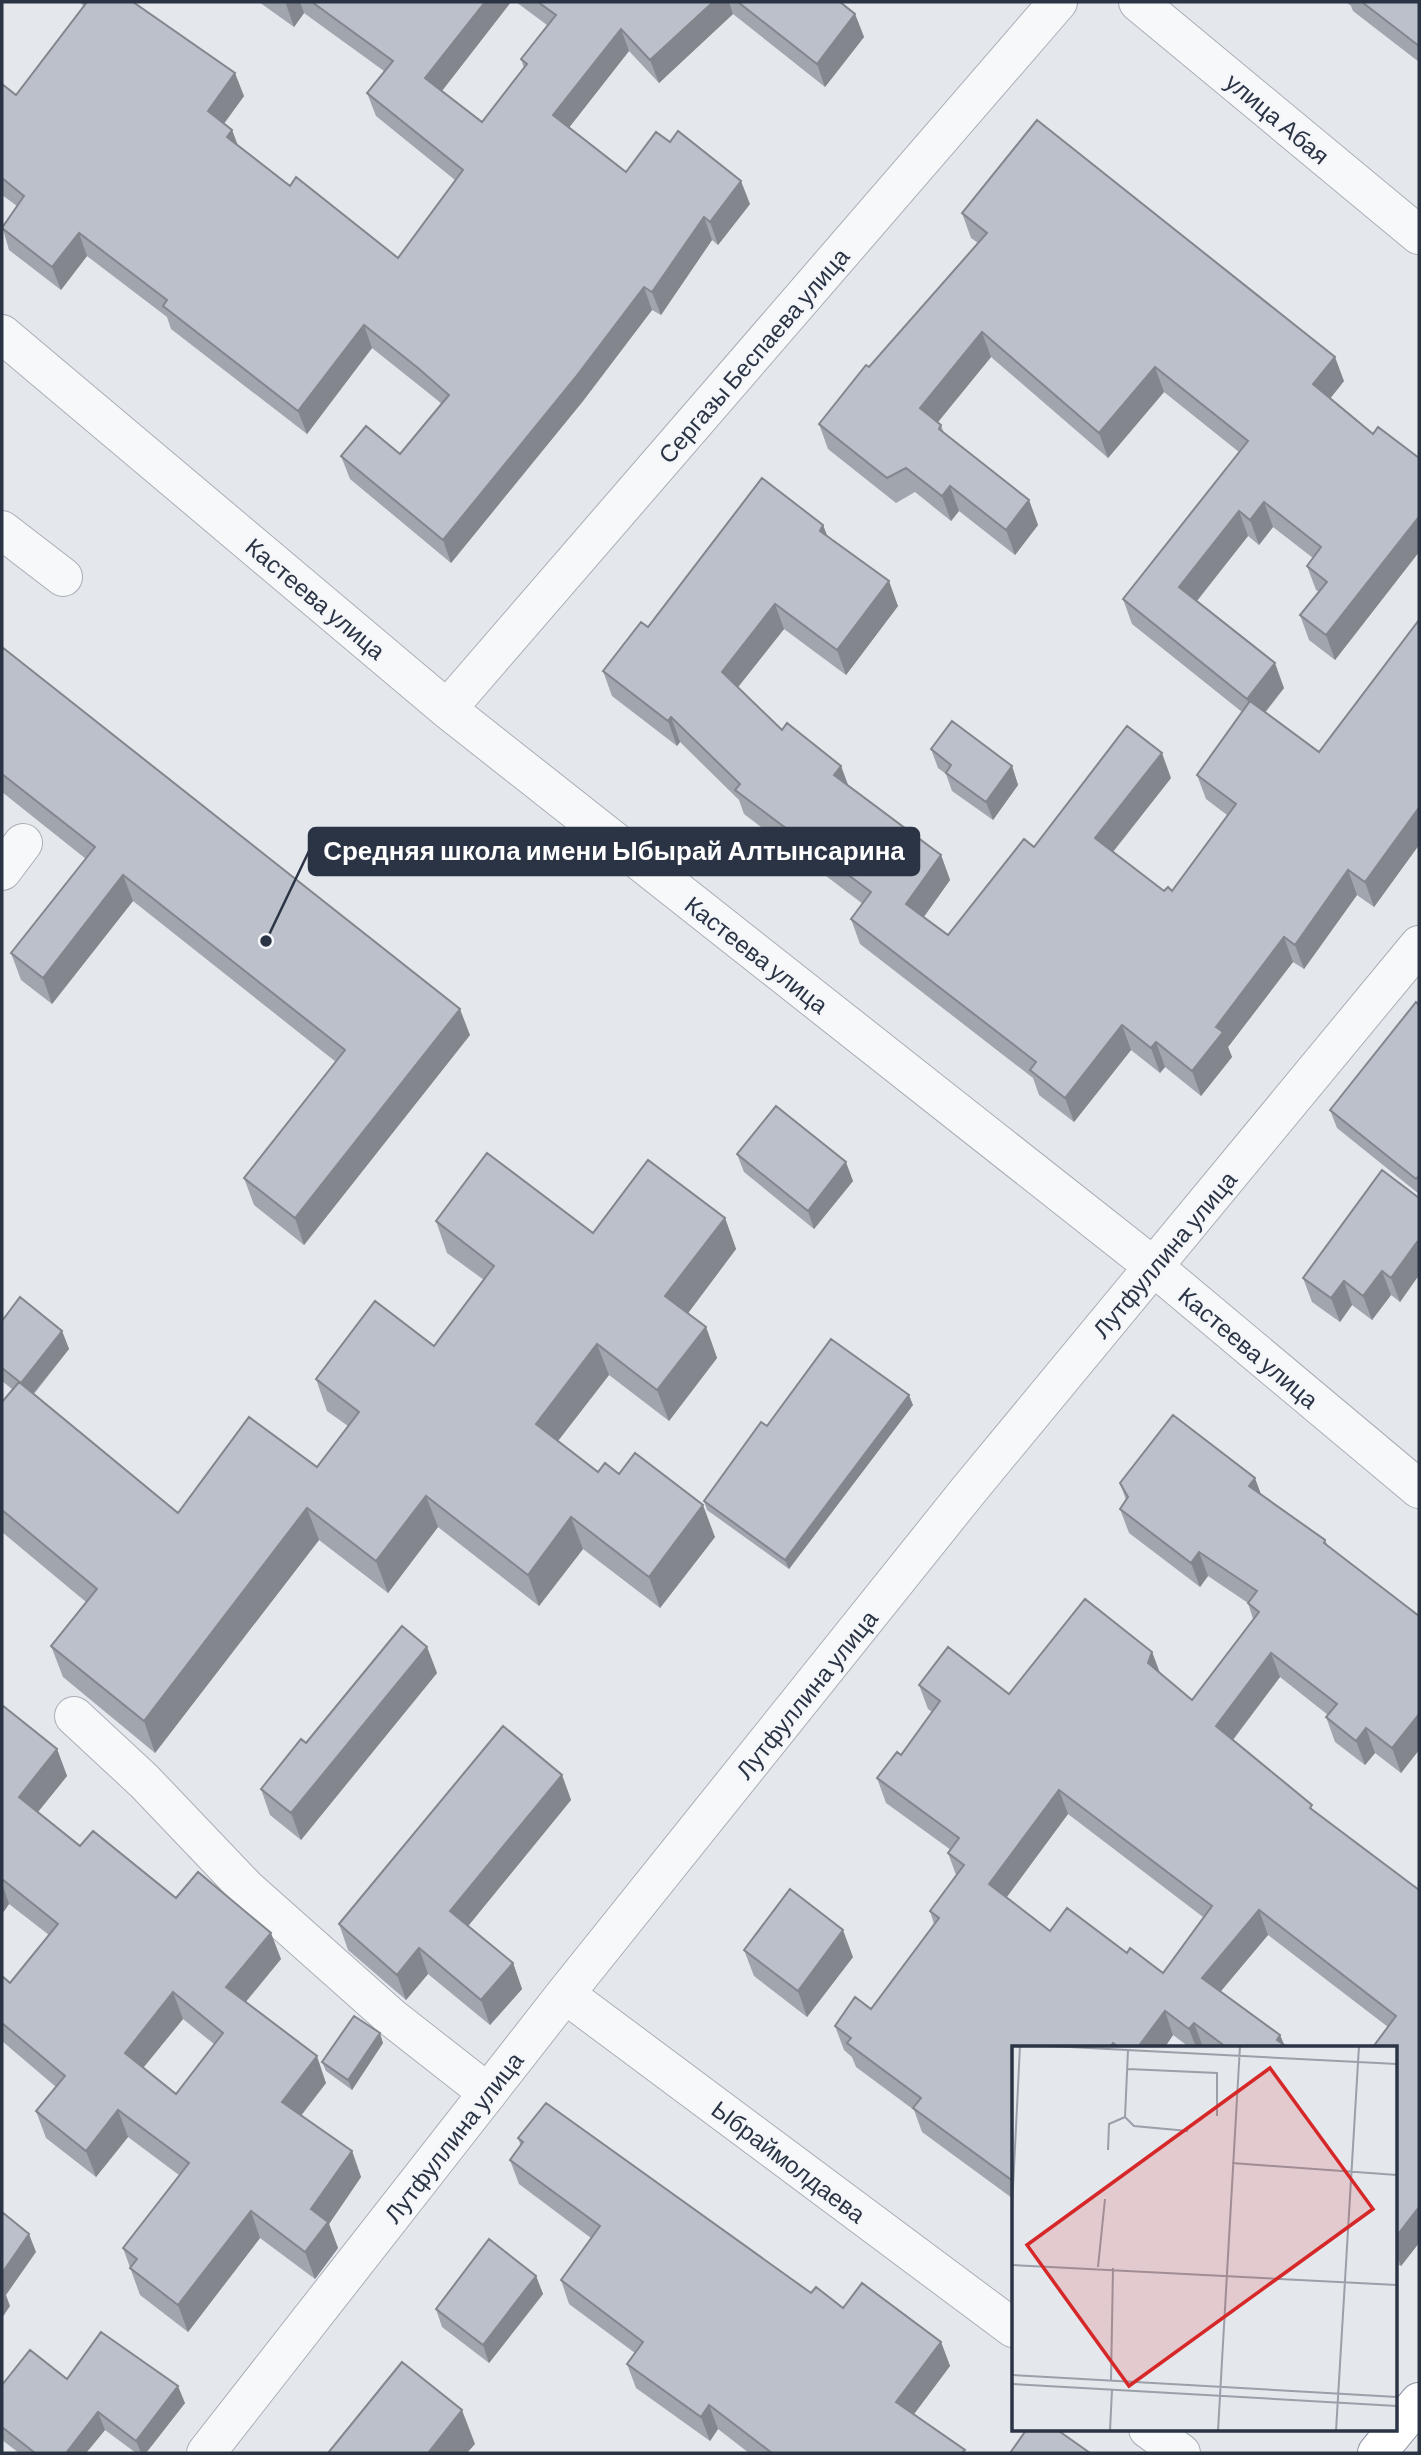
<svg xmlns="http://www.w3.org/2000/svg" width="1421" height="2455" viewBox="0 0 1421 2455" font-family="Barlow,sans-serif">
	<rect width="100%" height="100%" fill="#e4e7ec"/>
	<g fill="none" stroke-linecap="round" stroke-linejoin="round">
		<g stroke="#a9aeb7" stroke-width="40">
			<path id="minor" d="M1138,2L1419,235
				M2,334L447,709L1154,1267L1419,1489
				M2,530L63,577
				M447,709L1058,2
				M2,871L23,843
				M74,1716L144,1781L247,1889L391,2017L488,2093
				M565,1994L1013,2328
				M1148,2429L1181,2453
				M206,2453L565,1994L968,1491L1419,945"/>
		</g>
		<g stroke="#8b94a3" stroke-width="40">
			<path id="highway" d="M1377,2453L1419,2402"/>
		</g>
		<use href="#minor" stroke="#f7f8fa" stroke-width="38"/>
		<use href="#highway" stroke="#fff" stroke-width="38"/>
	</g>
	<path fill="#a1a5ae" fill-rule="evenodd" d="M79,2H133L244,96L224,124L232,130L238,145L290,186L398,258L455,180L376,116L367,93L384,71L304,13L294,27L259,2H511L442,91L482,122L524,68L521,59L547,25L516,2H840L855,14L864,37L825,87L733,14L659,83L629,51L569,127L626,172L750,204L718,245L712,240L661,315L652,310L583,401L451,563L350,479L341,456L400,454L442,404L426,391L372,348L307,434L171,329L167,317L87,256L61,290L9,250L2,226L17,206L2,195V84L16,95L84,6Z
		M1346,2H1419V62L1353,11L1351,6Z
		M962,213L1344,381L1330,398L1373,434L1419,458V552L1335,660L1309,640L1300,615L1319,592L1316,590L1307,566L1313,558L1273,527L1259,545L1248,536L1197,601L1284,688L1265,713L1319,752L1419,620V845L1374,907L1357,895L1304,969L1293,962L1228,1047L1232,1057L1201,1096L1165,1067L1160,1073L1131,1050L1074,1122L1039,1095L1033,1078L860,944L851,919L863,904L744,814L739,800L680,742L677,746L612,696L603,671L648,627L823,525L827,535L898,606L846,675L784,629L738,687L782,730L841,766L848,786L941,855L950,880L924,917L948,935L1034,847L1171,778L1113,852L1164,891H1172L1227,815L1206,799L1197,775L1242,712L1132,624L1123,599L1239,452L1164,392L1108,458L991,357L938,422L941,425L944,433L1029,500L1038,525L1015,555L959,511L951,521L915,492L896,503L828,449L819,424L978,243L971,238Z
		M2,647L470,1035L304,1245L254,1205L244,1178L336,1062L133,901L52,1004L21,980L11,953L86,859L2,792Z
		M931,749L1012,766L1018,785L993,820L952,791L946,774L938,768Z
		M1419,1005V1194L1337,1128L1330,1110Z
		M737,1154L853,1181L814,1229L744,1172Z
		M1419,1198V1275L1400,1302L1391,1295L1372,1320L1352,1305L1340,1322L1312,1302L1303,1278Z
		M725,1218L736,1249L688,1313L706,1327L717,1358L669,1421L609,1375L558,1441L598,1472L619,1474L715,1537L660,1608L583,1549L539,1606L438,1527L388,1593L319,1540L155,1753L63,1677L51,1646L86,1602L2,1532V1402L12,1389L2,1381V1321L62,1331L69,1349L34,1394L178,1513L317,1467L348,1426L327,1411L316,1379L434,1346L484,1280L447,1253L436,1221L593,1233Z
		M913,1405L789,1569L707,1510L704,1501L767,1426Z
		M1120,1483L1262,1496L1325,1540L1328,1546L1419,1616V1750L1401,1773L1375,1753L1365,1765L1335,1742L1326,1717L1328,1715L1280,1677L1233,1740L1314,1812L1419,1890V2243L1401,2266L1395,2263V2047L1388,2027L1268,1935L1220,1992L1280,2035L1284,2045L1287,2047H1189L1173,2035L1165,2047H1013V2205L1012,2198L922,2132L914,2110L856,2067L852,2057L844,2050L835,2026L871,2009L934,1924L930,1911L956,1875L948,1853L951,1850L886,1803L877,1778L901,1755L932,1712L928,1709L919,1685L1009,1694L1152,1652L1160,1673L1192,1700L1253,1619L1248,1603L1208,1576L1200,1587L1129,1533L1120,1509L1126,1500ZM1068,1814L1203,1917L1163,1973L1127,1953L1050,1931L1006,1898Z
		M427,1647L437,1673L301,1840L270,1815L261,1789L306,1743Z
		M2,1705L57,1749L67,1776L38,1812L80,1846L176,1898L281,1959L246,2002L326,2083L301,2116L352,2151L361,2177L329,2224L338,2248L315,2279L260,2238L188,2332L140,2295L123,2248L179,2175L128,2137L96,2177L46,2138L36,2111L56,2087L2,2041V1976L10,1983L49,1935L9,1904L2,1914ZM183,2019L214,2044L176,2094L143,2068Z
		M562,1775L571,1800L468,1926L513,1963L522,1989L490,2025L428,1974L406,2000L348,1950L339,1924Z
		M744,1950L853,1957L807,2017L754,1976Z
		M383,2043L352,2090L326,2071L322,2062Z
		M518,2138L811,2293L843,2308L941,2342L950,2366L914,2414L966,2453H749L718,2429L710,2441L636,2388L627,2364L635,2353L569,2304L561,2280L591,2238L519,2184L510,2160L521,2146Z
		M536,2276L543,2294L489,2363L442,2327L436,2309Z
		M67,2379L185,2403L146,2453H136L105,2430L86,2453H19L2,2440V2385Z"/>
	<path fill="#83868d" d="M287,2H300L304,13L294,27L286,4Z
		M485,2H511L434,101L425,78Z
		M713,2H729L733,14L659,83L650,60Z
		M855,14L864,37L825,87L817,64Z
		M621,29L629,51L561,138L553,115Z
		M235,73L244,96L216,134L208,111Z
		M232,130L240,153L227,137Z
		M741,181L750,204L718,245L710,222Z
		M704,217L712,240L661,315L652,292Z
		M79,233L87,256L61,290L52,267Z
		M644,287L652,310L583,401L451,563L443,540Z
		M364,325L372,348L307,434L298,411Z
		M982,332L991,357L929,433L920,408Z
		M1335,357L1344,381L1322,409L1313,384Z
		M1155,367L1164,392L1108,458L1099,433Z
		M950,486L959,511L951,521L942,496Z
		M1029,500L1038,525L1015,555L1006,530Z
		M1264,502L1273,527L1259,545L1250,520Z
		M1239,511L1248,536L1188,612L1179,587Z
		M1418,518L1419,521V552L1335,660L1326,635Z
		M823,525L832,550L820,531Z
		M889,581L898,606L846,675L837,650Z
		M775,604L784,629L731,696L722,672Z
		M1275,663L1284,688L1256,723L1247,699Z
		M671,717L680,742L677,746L668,721Z
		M1162,753L1171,778L1104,863L1095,838Z
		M841,766L850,790L834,775Z
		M1012,766L1018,785L993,820L986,802Z
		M1418,809L1419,813V845L1374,907L1365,882Z
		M941,855L950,880L915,929L906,904Z
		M1348,870L1357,895L1304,969L1295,945Z
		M123,875L133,901L52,1004L43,978Z
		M1284,937L1293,962L1228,1047L1232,1057L1201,1096L1192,1071L1216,1027Z
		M460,1009L470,1035L304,1245L295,1218Z
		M1122,1025L1131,1050L1074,1122L1065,1098Z
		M1156,1042L1165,1067L1160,1073L1151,1048Z
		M846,1162L853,1181L814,1229L808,1211Z
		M725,1218L736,1249L677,1328L665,1296Z
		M1417,1242L1419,1248V1275L1400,1302L1391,1278Z
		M1382,1271L1391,1295L1372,1320L1363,1296Z
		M1344,1281L1352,1305L1340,1322L1331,1298Z
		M706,1327L717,1358L669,1421L657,1390Z
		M62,1331L69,1349L27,1401L21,1383Z
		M597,1344L609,1375L547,1455L536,1424Z
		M909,1395L913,1405L789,1569L785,1560Z
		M1255,1478L1264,1502L1249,1486Z
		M426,1496L438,1527L388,1593L376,1561Z
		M703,1505L715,1537L660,1608L649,1577Z
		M307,1508L319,1540L155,1753L144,1721Z
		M571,1517L583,1549L539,1606L528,1575Z
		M1199,1552L1208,1576L1200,1587L1191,1563Z
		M427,1647L437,1673L301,1840L291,1813Z
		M1152,1652L1161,1676L1148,1663Z
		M1271,1653L1280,1677L1225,1750L1216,1726Z
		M1419,1714V1750L1401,1773L1392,1748Z
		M1366,1728L1375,1753L1365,1765L1356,1741Z
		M57,1749L67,1776L29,1823L19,1797Z
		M562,1775L571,1800L460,1936L450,1911Z
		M1059,1790L1068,1814L998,1909L989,1884Z
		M2,1883L9,1904L2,1914Z
		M1259,1910L1268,1935L1211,2003L1202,1978Z
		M843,1930L853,1957L807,2017L798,1991Z
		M271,1933L281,1959L236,2013L226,1987Z
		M419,1948L428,1974L406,2000L397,1975Z
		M513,1963L522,1989L490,2025L481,2000Z
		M173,1992L183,2019L134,2079L125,2053Z
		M1165,2011L1173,2035L1165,2047H1138Z
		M1194,2023L1203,2047H1196L1189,2029Z
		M380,2033L383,2043L352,2090L348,2080Z
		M1280,2035L1285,2047L1277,2040Z
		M317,2056L326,2083L291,2128L282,2102Z
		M118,2110L128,2137L96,2177L86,2151Z
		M352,2151L361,2177L329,2224L338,2248L315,2279L305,2252L311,2209Z
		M1419,2207V2243L1401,2266L1395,2250V2238Z
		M251,2211L260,2238L188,2332L178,2305Z
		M29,2234L36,2252L6,2295L10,2306L2,2318V2273Z
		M536,2276L543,2294L489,2363L483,2345Z
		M941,2342L950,2366L905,2426L896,2402Z
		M178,2386L185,2403L146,2453H141L136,2441Z
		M709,2405L718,2429L710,2441L701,2417Z
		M462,2410L475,2444L467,2453H428Z
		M98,2412L105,2430L86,2453H66Z"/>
	<path fill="#bbc0ca" stroke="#83868d" stroke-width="2" fill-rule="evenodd" d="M87,2H133L235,73L208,111L232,130L227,137L290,186L296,177L398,258L463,170L367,93L393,61L312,2H485L425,78L482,122L527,64L521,59L556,15L538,2H713L650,60L621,29L553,115L626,172L656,132L670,142L678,131L741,181L710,222L704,217L652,292L644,287L575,378L443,540L341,456L366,426L400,454L449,395L418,368L364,325L298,411L163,306L167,300L79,233L52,267L2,228L24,196L2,178V84L16,95Z
		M738,2H840L855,14L817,64Z
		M1362,2H1419V46Z
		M1037,120L1335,357L1313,384L1373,434L1378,427L1419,458V519L1418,518L1326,635L1300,615L1327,582L1307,566L1321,547L1264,502L1250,520L1239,511L1179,587L1275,663L1247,699L1123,599L1248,441L1155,367L1099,433L982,332L920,408L941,425L939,429L1029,500L1006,530L950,486L942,496L906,468L887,478L819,424L866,365L869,367L987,233L962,213Z
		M762,478L823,525L820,531L889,581L837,650L775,604L722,672L782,730L787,723L841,766L834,775L941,855L906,904L948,935L1024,839L1034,847L1127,726L1162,753L1095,838L1164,891L1168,887L1172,891L1236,804L1197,775L1250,701L1319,752L1419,620V810L1418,809L1365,882L1348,870L1295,945L1284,937L1216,1027L1223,1032L1192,1071L1156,1042L1151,1048L1122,1025L1065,1098L1030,1070L1036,1062L851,919L871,892L735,790L740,784L671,717L668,721L603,671L641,622L648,627Z
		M2,647L460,1009L295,1218L244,1178L345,1050L123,875L43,978L11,953L95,847L2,774Z
		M952,721L1012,766L986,802L946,773L951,765L931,749Z
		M1416,1002L1419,1005V1176L1416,1179L1330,1110Z
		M776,1106L846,1162L808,1211L737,1154Z
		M487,1153L593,1233L648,1160L725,1218L665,1296L706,1327L657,1390L597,1344L536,1424L598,1472L605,1463L619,1474L635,1453L703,1505L649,1577L571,1517L528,1575L426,1496L376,1561L307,1508L144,1721L51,1646L97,1589L2,1510V1402L19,1382L178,1513L249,1417L317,1467L359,1412L316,1379L375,1301L434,1346L494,1266L436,1221Z
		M1382,1170L1419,1198V1244L1417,1242L1391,1278L1382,1271L1363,1296L1344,1281L1331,1298L1303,1278Z
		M20,1297L62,1331L21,1383L2,1368V1321Z
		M831,1339L909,1395L785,1560L704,1501L761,1422L767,1426Z
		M1173,1415L1255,1478L1249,1486L1325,1540L1324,1543L1419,1616V1714L1392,1748L1366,1728L1356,1741L1326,1717L1337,1704L1271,1653L1216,1726L1312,1805L1310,1808L1419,1890V2207L1395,2238V2047H1373L1396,2016L1259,1910L1202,1978L1280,2035L1277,2040L1287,2047H1226L1194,2023L1189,2029L1165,2011L1138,2047H1119L1113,2043L1110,2047H1013V2181L913,2108L921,2098L847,2043L851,2038L835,2026L855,1997L871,2009L939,1918L930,1911L964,1865L948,1853L959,1838L877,1778L897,1752L901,1755L940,1701L919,1685L948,1647L1009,1694L1085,1599L1152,1652L1148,1663L1192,1700L1259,1612L1248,1603L1257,1591L1199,1552L1191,1563L1120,1509L1128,1497L1120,1483ZM1059,1790L1212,1906L1163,1973L1130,1948L1127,1953L1067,1908L1050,1931L989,1884Z
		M402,1626L427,1647L291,1813L261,1789L301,1739L306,1743Z
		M2,1705L57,1749L19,1797L80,1846L93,1831L176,1898L198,1872L271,1933L226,1987L317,2056L282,2102L352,2151L311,2209L328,2222L305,2252L251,2211L178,2305L130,2268L137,2259L123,2248L189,2163L118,2110L86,2151L36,2111L65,2076L2,2023V1976L10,1983L58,1924L2,1879ZM173,1992L223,2033L176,2094L125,2053Z
		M503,1726L562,1775L450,1911L513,1963L481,2000L419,1948L397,1975L339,1924Z
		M790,1889L843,1930L798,1991L744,1950Z
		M354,2016L380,2033L348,2080L322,2062Z
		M546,2103L811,2293L816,2287L843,2308L862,2283L941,2342L896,2402L965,2450L962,2453H772L709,2405L701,2417L627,2364L643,2342L561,2280L600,2226L510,2160L523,2142L518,2138Z
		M2,2212L29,2234L2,2273Z
		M489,2239L536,2276L483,2345L436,2309Z
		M101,2332L178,2386L136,2441L98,2412L66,2453H35L2,2427V2385L30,2350L67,2379Z
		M402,2362L462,2410L428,2453H328Z
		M1027,2429H1056L1090,2453H1010Z"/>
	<g text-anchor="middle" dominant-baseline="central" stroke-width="5" stroke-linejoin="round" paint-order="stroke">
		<g font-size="24" fill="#2b3445" stroke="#f4f6f9">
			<text transform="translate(1278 118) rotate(40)">улица Абая</text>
			<text transform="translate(753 355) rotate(-49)">Сергазы Беспаева улица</text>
			<text transform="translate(316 598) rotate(40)">Кастеева улица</text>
			<text transform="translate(757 954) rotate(38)">Кастеева улица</text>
			<text transform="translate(1164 1254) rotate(-50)">Лутфуллина улица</text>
			<text transform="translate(1249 1347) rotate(40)">Кастеева улица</text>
			<text transform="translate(806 1694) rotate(-51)">Лутфуллина улица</text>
			<text transform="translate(453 2137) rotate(-52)">Лутфуллина улица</text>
			<text transform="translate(789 2161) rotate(37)">Ыбраймолдаева</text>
		</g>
	</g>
	<g transform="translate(1012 2046)">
		<rect width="385" height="385" fill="#e4e7ec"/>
		<path fill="none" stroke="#9a9fa9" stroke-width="2" d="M38,0L385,18M116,23L205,27V70M113,71L122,80L176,85M96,104L97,78L113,71L116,4M220,117L385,129M0,162L8,0M0,219L385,239M86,221L93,153M0,329L385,351M99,335L101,222M0,338L385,360M98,385L100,344M206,385L228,0M324,385L347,0"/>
		<path fill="#d62828" fill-opacity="0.15" stroke="#d62828" stroke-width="3.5" d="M258,22L361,163L117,340L15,199Z"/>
		<rect width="385" height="385" fill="none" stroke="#2b3445" stroke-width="3.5"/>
	</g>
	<path fill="none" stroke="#2b3445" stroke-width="2.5" d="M266 941L309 851"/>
	<circle fill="#2b3445" stroke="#f4f6f9" stroke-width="2.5" cx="266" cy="941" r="7"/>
	<rect fill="#2b3445" stroke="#2b3445" stroke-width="2.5" x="309" y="828" width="610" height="47" rx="7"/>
	<g font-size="26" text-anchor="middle" font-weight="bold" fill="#fff">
		<text x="614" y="860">Средняя школа имени Ыбырай Алтынсарина</text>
	</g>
	<rect width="1421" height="2455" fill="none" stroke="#2b3445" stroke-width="7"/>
</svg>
